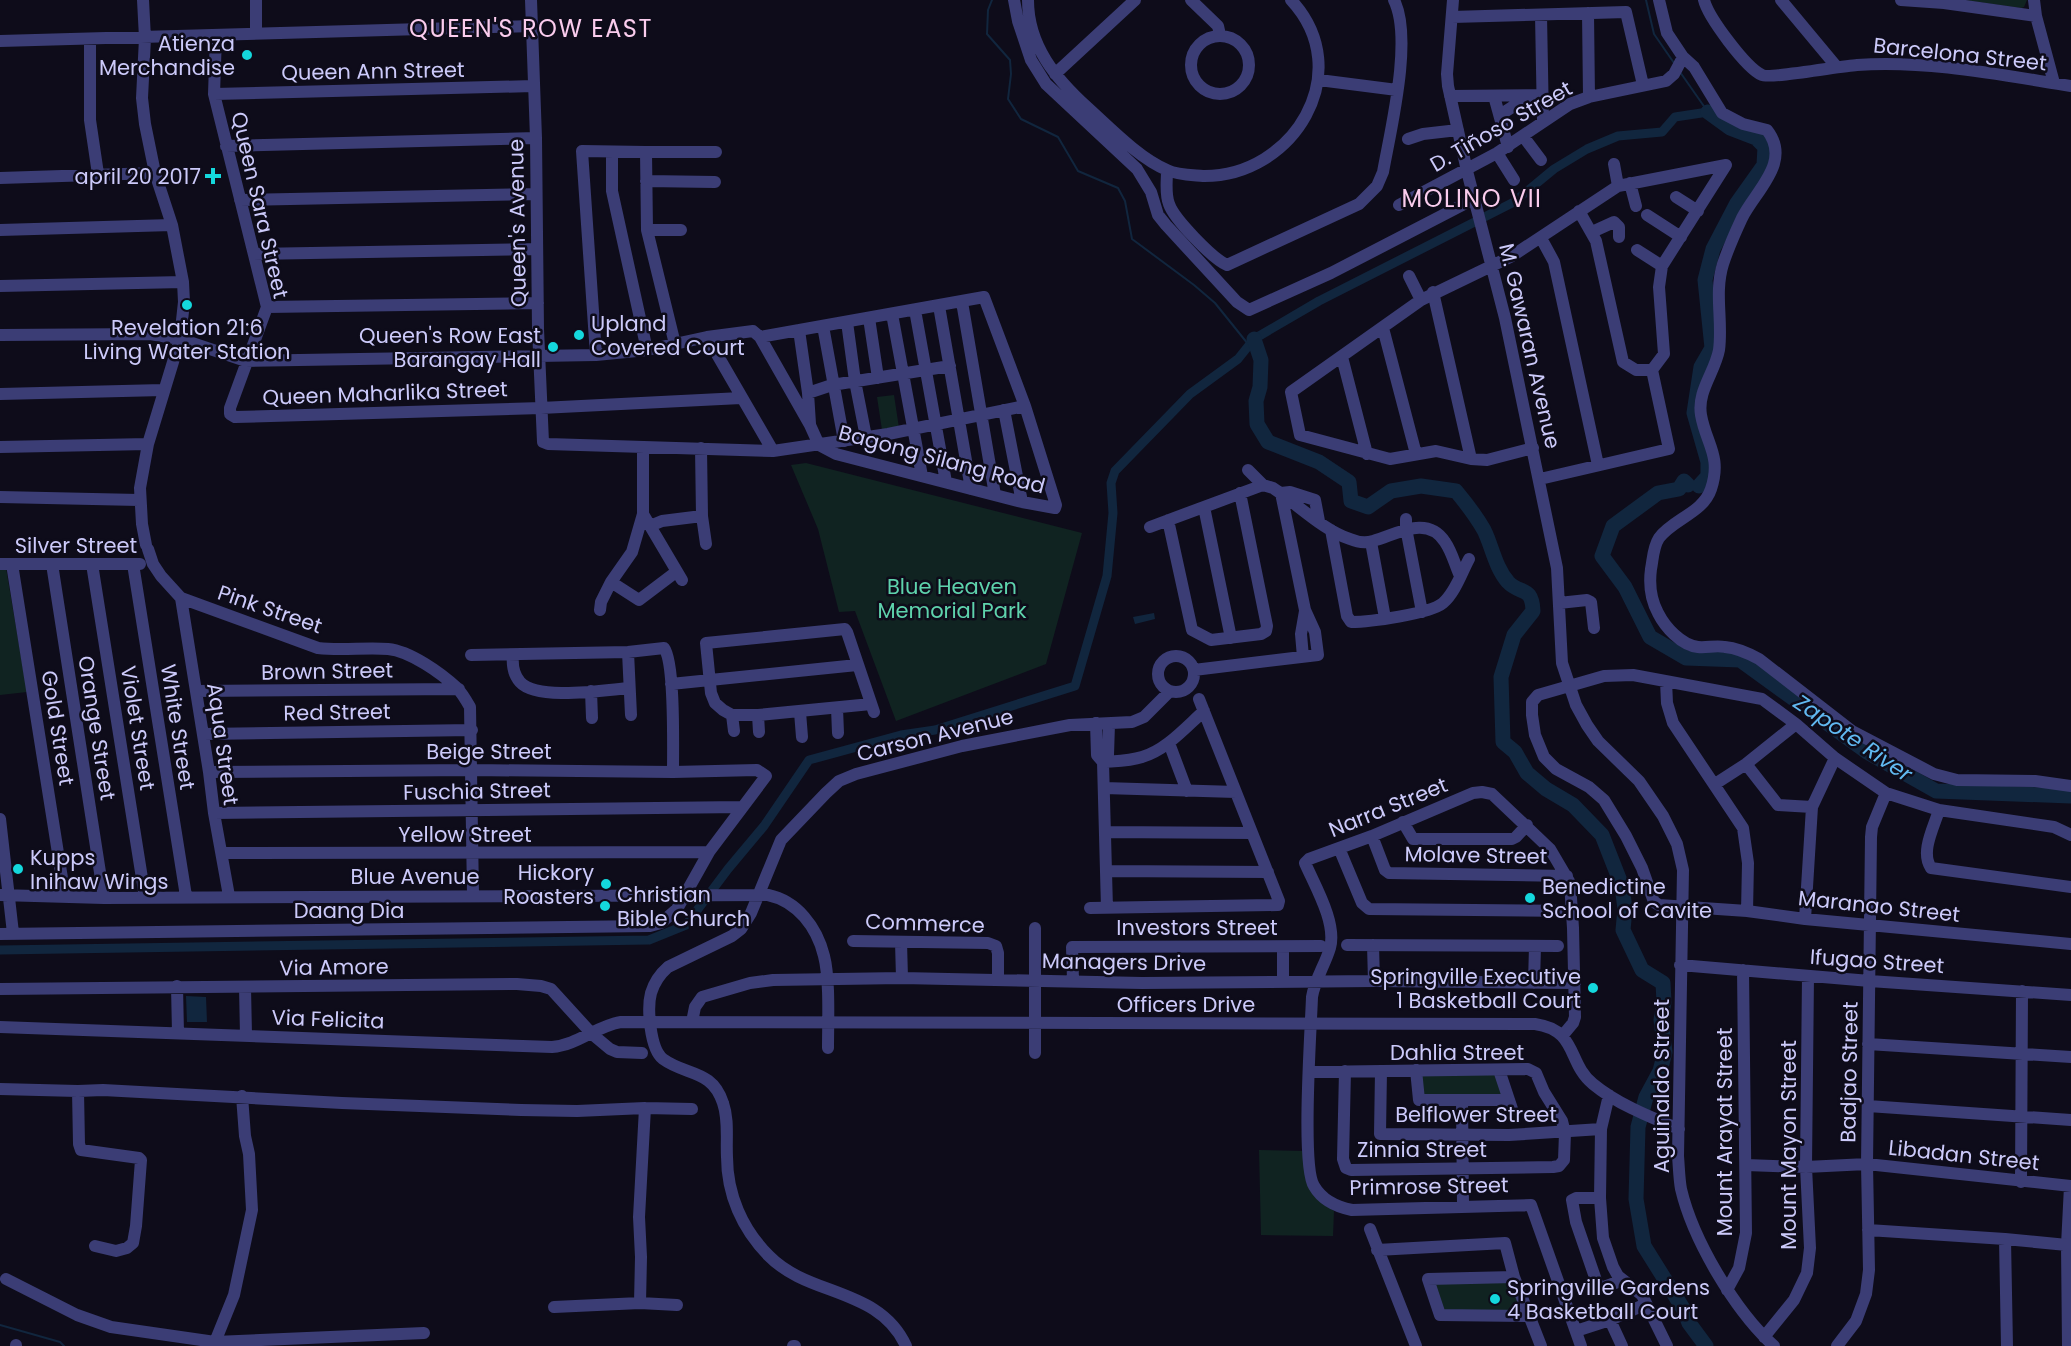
<svg xmlns="http://www.w3.org/2000/svg" width="2071" height="1346" viewBox="0 0 2071 1346" font-family="Poppins,sans-serif">
	<rect width="100%" height="100%" fill="#0e0c1a"/>
	<path fill="#102321" d="M1964,0H2027L2024,7L2021,8Z
		M894,395L899,428L882,430L877,397Z
		M806,463L1082,533L1046,664L896,721L855,611L839,612L818,529L791,465Z
		M6,568L27,692L0,695V569Z
		M1495,1072L1503,1097H1422L1420,1073Z
		M1259,1150L1303,1151L1324,1204L1334,1211L1333,1236L1261,1235Z
		M1512,1281L1525,1314L1442,1313L1432,1282Z"/>
	<path fill="#11263e" d="M1154,613L1155,619L1135,624L1133,617Z
		M186,996L206,997L207,1022H187Z"/>
	<g fill="none" stroke-linecap="round" stroke-linejoin="round">
		<path stroke="#11263e" stroke-width="2" d="M992,0L988,10L987,34L1010,60L1011,74L1008,99L1021,119L1058,137L1078,171L1118,188L1125,201L1132,239L1194,285L1215,303L1248,344
			M1646,0L1654,34L1674,63
			M1680,72L1708,112
			M0,1325L60,1342L64,1346"/>
		<path stroke="#11263e" stroke-width="9" d="M0,950L649,940L686,925L728,869L764,826L809,760L901,735L935,730L1075,686L1107,576L1113,513L1111,483L1115,471L1190,394L1238,359L1254,339L1319,301L1514,202L1554,169L1587,149L1618,136L1662,132L1675,117L1708,112"/>
		<path stroke="#11263e" stroke-width="15" d="M1254,339L1261,360L1260,387L1256,401L1257,424L1268,442L1319,462L1349,482L1351,501L1368,507L1391,491L1421,486L1456,491C1466,503 1476,516 1484,530C1492,546 1495,567 1508,582C1520,595 1532,585 1533,611L1514,635L1501,677L1503,742L1515,752L1527,773L1546,789L1573,805L1602,835L1622,886L1625,909L1623,930L1642,970L1663,983L1664,1002L1661,1020L1665,1052L1660,1071L1646,1097L1638,1127L1636,1199L1644,1246L1684,1310L1689,1323L1706,1346
			M1688,485L1684,481L1679,489L1658,493L1613,526L1602,556L1625,587L1650,637L1686,658L1740,660L1867,752L1936,791L2071,796
			M1699,486L1708,476V462L1694,413L1701,367L1712,348L1705,280L1713,249L1737,203L1764,165L1765,147L1756,138L1730,128L1708,112"/>
		<path stroke="#3b3d75" stroke-width="12" d="M143,0L145,38L142,98L145,124L155,173L172,225L183,282L184,302L180,339L148,444L140,488L142,524L146,545
			M256,0V33
			M531,0L536,138L538,329L543,442L548,444L773,451L888,434L1025,406
			M1014,0L1018,21L1031,60L1046,84L1137,169L1151,192L1158,215L1166,225L1237,302L1249,310L1331,273L1474,199
			M1028,0C1028,46 1056,79 1088,108C1110,128 1140,159 1167,170C1177,175 1191,175 1203,176C1293,177 1358,72 1291,0
			M1191,0L1218,26L1220,35
			M1453,0L1447,74L1448,86L1467,171L1505,318L1557,568L1562,663L1576,705L1587,725L1598,741L1639,781L1663,816L1677,844L1683,870L1678,1156C1679,1167 1679,1178 1681,1189C1693,1240 1735,1311 1774,1346
			M1659,0L1667,33L1683,57L1694,67L1722,113L1743,124L1767,130C1792,162 1756,190 1742,218C1735,233 1728,249 1723,264C1714,293 1723,321 1719,350C1715,372 1697,391 1701,415C1706,444 1722,456 1711,489C1703,513 1673,519 1659,538C1653,547 1653,559 1651,569C1649,584 1651,600 1658,613C1665,627 1681,645 1698,647C1707,648 1716,645 1725,647C1737,648 1748,653 1759,659L1852,731L1934,774L1957,780L2035,781L2071,786
			M1704,0C1708,17 1746,68 1762,75C1769,79 1841,66 1857,65C1928,60 2001,75 2071,86
			M1781,0L1836,66
			M1901,0L1944,3L2036,16
			M2034,0L2036,16L2054,83
			M1588,13L1589,97
			M1541,15L1543,122
			M1452,17L1626,12L1643,85
			M216,35L214,94L267,307L230,408V414L235,417L541,408L741,398
			M1191 65a29 29 0 1 1 58 0a29 29 0 1 1-58 0Z
			M90,39V120L98,174
			M0,41L532,26
			M1055,74L1135,0
			M1319,80L1397,90
			M214,94L533,86
			M1450,96L1543,95
			M1494,96L1508,147
			M1500,115L1529,96
			M1523,136L1541,160
			M1408,139L1423,134L1458,130
			M226,146L536,138
			M612,152V191L647,350
			M646,152H716
			M1497,153L1514,180
			M1614,164L1618,186
			M1167,171C1167,181 1165,194 1169,204C1174,219 1213,259 1227,265L1359,204L1377,186L1383,172C1391,128 1413,38 1394,0
			M0,178L155,173
			M646,181L715,182
			M1630,183L1636,206
			M1676,197L1698,211
			M240,200L536,194
			M1399,205L1497,153L1570,104L1589,97L1666,81L1674,74L1683,57
			M1579,211L1596,241L1623,362L1636,370H1652
			M1647,215L1681,237
			M0,230L172,225
			M647,230H681
			M1592,232L1614,222L1619,227V237
			M1541,238L1554,262L1598,465
			M1637,250L1662,266
			M254,254L536,249
			M1409,276L1421,300
			M0,286L183,282
			M1433,292L1471,459
			M962,302L995,495
			M939,306L971,489
			M267,307L538,303
			M915,310L946,482
			M892,314L922,476
			M869,318L878,378
			M847,322L855,381L866,437
			M823,326L844,441
			M1383,328L1416,454
			M799,330L808,393L810,424
			M0,335L150,334L180,339L246,361L596,355L647,350L707,337L753,331L760,337L810,425L819,445L836,454L1022,502L1055,508L1056,505L1025,406L984,297L760,337
			M707,337L773,451
			M596,355L582,151L646,152L647,230L675,344
			M1342,357L1367,454
			M1652,370L1664,354L1659,287L1662,266L1726,165
			M808,393L832,385L950,366
			M0,394L163,390
			M1004,410L1022,502
			M0,447L148,444
			M643,447V514L632,552L611,582L639,600L676,572
			M701,448L702,516L706,544
			M1533,448L1487,460L1471,459L1436,451L1390,459L1300,435L1291,392L1421,300L1512,256L1618,186L1726,165
			M1248,470L1263,485L1273,488C1296,503 1324,531 1350,539C1357,542 1366,543 1373,541C1396,535 1427,514 1445,542C1452,552 1455,565 1460,576
			M1540,479L1669,449L1652,370
			M0,497L139,500
			M1204,507L1231,638
			M643,514L682,580
			M1406,519V528L1422,612
			M1168,520L1192,630L1211,640L1261,634L1266,631L1267,626L1240,493
			M650,526L662,521L702,516
			M1150,527L1263,485
			M1331,530L1347,616L1351,622C1369,622 1430,614 1443,603C1455,593 1462,572 1469,559
			M1371,542L1385,618
			M148,549L153,564L161,576L181,598L318,648C342,651 365,647 388,649C410,651 441,673 457,688C462,693 466,700 470,707L473,895
			M0,564H140
			M12,564L65,897
			M52,564L104,898
			M92,564L145,897
			M133,564L186,896
			M181,598L209,772L214,813L229,896
			M1559,603L1587,600L1591,602L1594,628
			M600,610L601,602L611,582
			M628,652L631,715
			M471,655L628,652L664,648C675,662 673,749 673,772
			M513,655C512,665 513,674 520,682C537,701 604,690 629,688
			M1158 674a18 18 0 1 1 36 0a18 18 0 1 1-36 0Z
			M1303,657L1301,634L1305,611
			M1194,670L1318,655L1315,632L1305,610L1281,493L1290,492L1315,500L1319,521
			M1666,681L1667,703L1673,723L1743,828L1748,863L1747,911
			M671,684L857,665
			M196,691L459,689
			M591,691L592,718
			M871,704L758,715H732L723,710L715,703L711,693L706,643L845,629L847,632L874,712
			M837,708L838,733
			M800,712L802,737
			M732,715L734,731
			M758,715L759,732
			M1096,723L1097,755L1103,762
			M203,734L472,730
			M1169,743L1187,791
			M1103,762C1116,761 1130,761 1142,757C1166,750 1185,728 1204,711
			M1746,764L1778,805L1812,807
			M1715,784L1746,764L1796,724
			M1104,788L1236,792
			M1939,810C1934,827 1920,852 1931,868L2071,887
			M214,813L741,807
			M0,819L13,933
			M1403,822L1413,839H1512L1516,837L1527,825
			M1105,832L1252,833
			M2071,835L2054,827L1939,810L1886,793L1835,758L1796,724L1762,699L1633,675L1604,676L1538,695L1532,702V715L1535,735L1544,757L1556,769L1589,787L1604,800L1626,836L1642,868L1654,902L1659,905L1747,911L1805,919L2071,944
			M1372,836L1385,870L1389,873L1567,876
			M1339,848L1362,903L1369,909L1572,911
			M222,853L709,852
			M1106,871L1268,872
			M0,895L104,898L768,895C797,901 817,927 824,956C830,979 828,1022 828,1048
			M1090,908L1278,905L1279,901L1199,699
			M1107,908L1103,762L1108,755L1109,724
			M1805,919L1812,807L1835,758
			M0,934L650,926L661,923L677,909L709,852L766,776L757,770L673,772L472,770L209,772
			M853,941L988,943L996,946L998,953V980
			M901,942L902,978
			M1347,945L1558,946
			M1373,945L1374,981
			M1283,947V982
			M1680,965L1870,981L2071,995
			M1073,980L1072,947L1321,946
			M1534,983L1535,946
			M177,986L178,1033
			M245,987L246,1035
			M0,989L517,984L541,986L551,989L592,1034L610,1049L617,1052L642,1053
			M692,1022L695,1007L702,997L750,983L773,980L902,978L1142,983L1374,981L1575,983
			M0,1027L552,1047C578,1045 596,1026 621,1022L1535,1024C1578,1030 1567,1063 1593,1084C1617,1104 1650,1117 1679,1129
			M1563,1035L1573,1023L1575,1017L1573,928L1570,883L1550,849L1492,794L1482,792L1473,793L1372,836L1309,859L1305,863C1315,886 1337,923 1330,948C1325,965 1315,979 1312,997C1311,1029 1301,1166 1314,1186C1322,1200 1337,1207 1352,1210L1531,1205L1581,1346
			M1868,1044L2071,1057
			M1035,1053V928
			M1416,1070L1419,1100H1509
			M1499,1070L1512,1109
			M1381,1071L1380,1134L1509,1135L1601,1129
			M1310,1072L1528,1069L1536,1073L1544,1092L1562,1121L1565,1133L1564,1160L1559,1166L1553,1167L1351,1170L1346,1168L1343,1159L1345,1071
			M0,1089L78,1091L103,1090L342,1103L521,1110L577,1111L645,1108L692,1109
			M78,1091L79,1144L81,1150L139,1158L141,1160L136,1226L133,1243L127,1248L116,1251L95,1246
			M1609,1095L1601,1129L1600,1198L1603,1238L1613,1267L1618,1276L1642,1295L1667,1346
			M1462,1100L1463,1206
			M1868,1106L2071,1120
			M1746,1165L1806,1167L1867,1164L2071,1186
			M2021,1182L2022,991
			M1600,1198H1576L1572,1200L1576,1222L1598,1286L1604,1287L1623,1280
			M1370,1229L1416,1346
			M1868,1230L2005,1239L2067,1245
			M2005,1239L2007,1346
			M1377,1250L1505,1243L1514,1277L1541,1346
			M1514,1277L1428,1279L1440,1315L1529,1316
			M6,1279L77,1315L111,1327L215,1342L424,1333
			M1727,1290L1739,1268L1746,1233L1743,970
			M640,1303L641,1257L639,1217L645,1108
			M554,1307L640,1303L677,1305
			M1610,1320L1622,1346
			M1576,1331L1610,1320L1646,1304
			M1764,1337L1794,1300L1807,1273L1810,1248L1806,1167L1808,976
			M215,1342L234,1295L252,1210L249,1154L245,1136L242,1096
			M16,1346V1345
			M793,1346H795
			M906,1346C879,1287 809,1297 769,1256C742,1229 727,1194 727,1157C726,1139 729,1120 723,1103C712,1069 686,1076 663,1059C650,1049 647,1008 651,993C654,983 660,974 668,967L732,936L741,929L751,913L781,840L826,793L839,781L856,774L962,746L1070,725L1132,722L1144,717L1170,691
			M1837,1346L1856,1321L1866,1294L1869,1270L1867,1164L1871,837L1872,827L1886,793
			M2068,1346L2067,1245L2070,1186"/>
	</g>
	<g fill="#14d8dd" stroke="#0e0c1a" stroke-width="2">
		<circle cx="247" cy="55" r="6"/>
		<path d="M210 167h6v6h6v6h-6v6h-6v-6h-6v-6h6z"/>
		<circle cx="187" cy="305" r="6"/>
		<circle cx="579" cy="335" r="6"/>
		<circle cx="553" cy="347" r="6"/>
		<circle cx="18" cy="869" r="6"/>
		<circle cx="606" cy="884" r="6"/>
		<circle cx="1530" cy="898" r="6"/>
		<circle cx="605" cy="906" r="6"/>
		<circle cx="1593" cy="988" r="6"/>
		<circle cx="1495" cy="1299" r="6"/>
	</g>
	<g text-anchor="middle" dominant-baseline="central" stroke-width="5" stroke-linejoin="round" paint-order="stroke">
		<g font-size="21" fill="#cccafa" stroke="#0e0c1a" text-anchor="end">
			<text x="235" y="43">Atienza<tspan x="235" dy="24">Merchandise</tspan></text>
			<text x="201" y="176">april 20 2017</text>
			<text x="591" y="323" text-anchor="start">Upland<tspan x="591" dy="24">Covered Court</tspan></text>
			<text x="187" y="327" text-anchor="middle">Revelation 21:6<tspan x="187" dy="24">Living Water Station</tspan></text>
			<text x="541" y="335">Queen's Row East<tspan x="541" dy="24">Barangay Hall</tspan></text>
			<text x="30" y="857" text-anchor="start">Kupps<tspan x="30" dy="24">Inihaw Wings</tspan></text>
			<text x="594" y="872">Hickory<tspan x="594" dy="24">Roasters</tspan></text>
			<text x="1542" y="886" text-anchor="start">Benedictine<tspan x="1542" dy="24">School of Cavite</tspan></text>
			<text x="617" y="894" text-anchor="start">Christian<tspan x="617" dy="24">Bible Church</tspan></text>
			<text x="1581" y="976">Springville Executive<tspan x="1581" dy="24">1 Basketball Court</tspan></text>
			<text x="1507" y="1287" text-anchor="start">Springville Gardens<tspan x="1507" dy="24">4 Basketball Court</tspan></text>
		</g>
		<g font-size="21" fill="#cccafa" stroke="#0e0c1a">
			<text transform="translate(1960 54) rotate(6)">Barcelona Street</text>
			<text transform="translate(373 71) rotate(-1)">Queen Ann Street</text>
			<text transform="translate(1501 126) rotate(-30)">D. Tiñoso Street</text>
			<text transform="translate(260 205) rotate(77)">Queen Sara Street</text>
			<text transform="translate(517 223) rotate(-91)">Queen's Avenue</text>
			<text transform="translate(1530 346) rotate(77)">M. Gawaran Avenue</text>
			<text transform="translate(385 393) rotate(-2)">Queen Maharlika Street</text>
			<text transform="translate(942 459) rotate(15)">Bagong Silang Road</text>
			<text x="76" y="545">Silver Street</text>
			<text transform="translate(270 609) rotate(19)">Pink Street</text>
			<text transform="translate(327 671) rotate(-1)">Brown Street</text>
			<text transform="translate(337 712) rotate(-1)">Red Street</text>
			<text transform="translate(178 727) rotate(81)">White Street</text>
			<text transform="translate(58 728) rotate(81)">Gold Street</text>
			<text transform="translate(97 728) rotate(81)">Orange Street</text>
			<text transform="translate(138 728) rotate(81)">Violet Street</text>
			<text transform="translate(935 735) rotate(-14)">Carson Avenue</text>
			<text transform="translate(223 744) rotate(82)">Aqua Street</text>
			<text x="489" y="751">Beige Street</text>
			<text transform="translate(477 791) rotate(-1)">Fuschia Street</text>
			<text transform="translate(1388 807) rotate(-22)">Narra Street</text>
			<text x="465" y="834">Yellow Street</text>
			<text transform="translate(1476 855) rotate(1)">Molave Street</text>
			<text x="415" y="876">Blue Avenue</text>
			<text transform="translate(1879 906) rotate(6)">Maranao Street</text>
			<text x="349" y="910">Daang Dia</text>
			<text transform="translate(925 923) rotate(2)">Commerce</text>
			<text x="1197" y="927">Investors Street</text>
			<text transform="translate(1877 961) rotate(4)">Ifugao Street</text>
			<text transform="translate(1124 962) rotate(1)">Managers Drive</text>
			<text transform="translate(334 967) rotate(-1)">Via Amore</text>
			<text x="1186" y="1004">Officers Drive</text>
			<text transform="translate(328 1019) rotate(2)">Via Felicita</text>
			<text x="1457" y="1052">Dahlia Street</text>
			<text transform="translate(1849 1072) rotate(-89)">Badjao Street</text>
			<text transform="translate(1661 1086) rotate(-90)">Aguinaldo Street</text>
			<text x="1476" y="1114">Belflower Street</text>
			<text transform="translate(1724 1132) rotate(-90)">Mount Arayat Street</text>
			<text transform="translate(1788 1145) rotate(-90)">Mount Mayon Street</text>
			<text x="1422" y="1149">Zinnia Street</text>
			<text transform="translate(1964 1155) rotate(6)">Libadan Street</text>
			<text transform="translate(1429 1186) rotate(-1)">Primrose Street</text>
		</g>
		<g font-size="21" fill="#5ed2ac" stroke="#0e0c1a">
			<text x="952" y="586">Blue Heaven<tspan x="952" dy="24">Memorial Park</tspan></text>
		</g>
		<g font-size="22" font-style="italic" fill="#61b9f1" stroke="#0e0c1a">
			<text transform="translate(1853 738) rotate(34)">Zapote River</text>
		</g>
		<g font-size="24" letter-spacing="1.5" fill="#facced" stroke="#0e0c1a">
			<text x="531" y="28">QUEEN'S ROW EAST</text>
			<text x="1472" y="198">MOLINO VII</text>
		</g>
	</g>
</svg>
